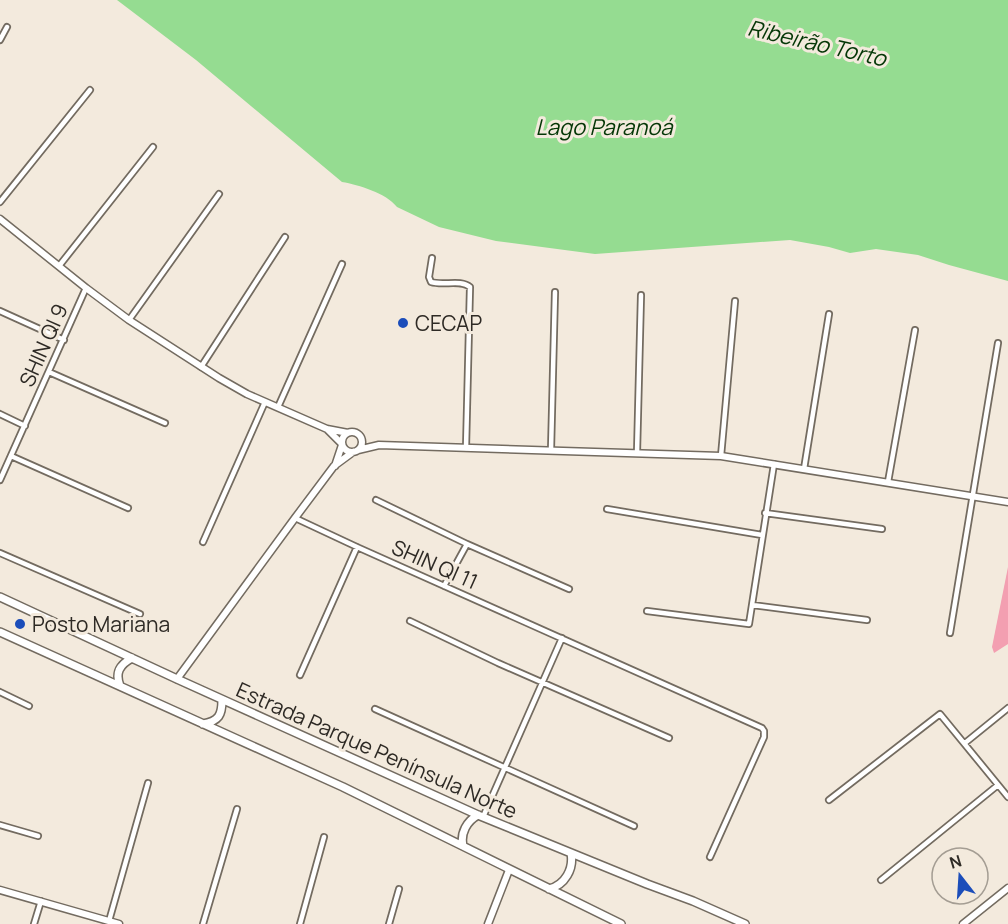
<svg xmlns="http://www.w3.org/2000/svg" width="1008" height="924" viewBox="0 0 1008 924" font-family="Manrope,sans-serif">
	<rect width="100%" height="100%" fill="#f3eadd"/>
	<path fill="#f39fb1" d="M1008,567V644L994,653L992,647Z"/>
	<path fill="#95dc91" d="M117,0H1008V281L949,265L918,255L876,249L850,253L829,247L790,240L595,254L496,241L439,227L397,207C386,193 359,185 342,182L196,60Z"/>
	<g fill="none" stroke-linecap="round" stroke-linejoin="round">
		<g stroke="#736b60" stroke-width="8">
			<path id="minor" d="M0,40L7,27
				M0,202L90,90
				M432,258L429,277L431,282C443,286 461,279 470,287L466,448
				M59,266L153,147
				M0,311L64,340
				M129,320L219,194
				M201,367L285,237
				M49,372L165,423
				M278,407L342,264
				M0,414L25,426
				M551,450L555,292
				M637,453L641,295
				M11,456L128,508
				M721,456L735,301
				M804,469L829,314
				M0,480L86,288
				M888,482L915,330
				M376,500L467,544L569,589
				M607,509L762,535
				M765,513L882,529
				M295,518L357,547L762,728L764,731V737L710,857
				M203,542L265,402
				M0,553L140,614
				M444,586L467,544
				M752,605L867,620
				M647,611L749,624L774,464
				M410,621L498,663L669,738
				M950,633L998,343
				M300,675L357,547
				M0,692L29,706
				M375,709L634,826
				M965,743L1008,708
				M829,800L940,714L1008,797
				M483,817L562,638
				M0,825L38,836
				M881,880L998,785
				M109,921L148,783
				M34,924L41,901
				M203,924L237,809
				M300,924L324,837
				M389,924L399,889"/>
		</g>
		<g stroke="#736b60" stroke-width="9">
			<path id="tertiary" d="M0,219L86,288L129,320L219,378L247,394L327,429L348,433
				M328,430L342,444
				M342 442a10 10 0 1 1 20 0a10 10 0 1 1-20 0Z
				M358,450L379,445L721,456L1008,502
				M335,466L342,445
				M177,679L295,518L334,466L353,452
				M0,890L119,924
				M488,924L509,870
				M963,924L1008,888"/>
		</g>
		<g stroke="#736b60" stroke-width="10">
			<path id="secondary" d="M0,597L177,679L478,815L647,884L693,901L745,924
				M0,632L343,787L621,924
				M120,686C115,673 119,665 132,658
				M203,724C219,721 222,715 222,700
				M463,846C460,833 467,821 478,815
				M549,889C565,885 574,869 571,853"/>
		</g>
		<use href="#minor" stroke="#fff" stroke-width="4.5"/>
		<use href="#tertiary" stroke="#fff" stroke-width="6"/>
		<use href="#secondary" stroke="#fff" stroke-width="7"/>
	</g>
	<g fill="#1b4dba" stroke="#f3eadd" stroke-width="2">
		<circle cx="403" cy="323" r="6"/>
		<circle cx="20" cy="624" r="6"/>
	</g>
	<g text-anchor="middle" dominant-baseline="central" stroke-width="6" stroke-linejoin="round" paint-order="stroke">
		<g font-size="21" fill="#2e2a25" stroke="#f3eadd" text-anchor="start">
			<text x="415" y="323">CECAP</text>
			<text x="32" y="624">Posto Mariana</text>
		</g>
		<g font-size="21" fill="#2e2a25" stroke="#f3eadd">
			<text transform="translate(43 345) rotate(-66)">SHIN QI 9</text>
			<text transform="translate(435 564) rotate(24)">SHIN QI 11</text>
			<text transform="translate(377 750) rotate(24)">Estrada Parque Península Norte</text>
		</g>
		<g font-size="22" font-style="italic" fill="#043706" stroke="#f3eadd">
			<text transform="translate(817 43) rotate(13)">Ribeirão Torto</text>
			<text x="604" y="127">Lago Paranoá</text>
		</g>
	</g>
	<g transform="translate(960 876) rotate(343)"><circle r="28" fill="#f3eadd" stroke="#a49d93" stroke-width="1.5"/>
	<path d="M0-4.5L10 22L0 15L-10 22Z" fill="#1b4dba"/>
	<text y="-9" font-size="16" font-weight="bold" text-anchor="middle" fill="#2e2a25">N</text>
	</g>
</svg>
